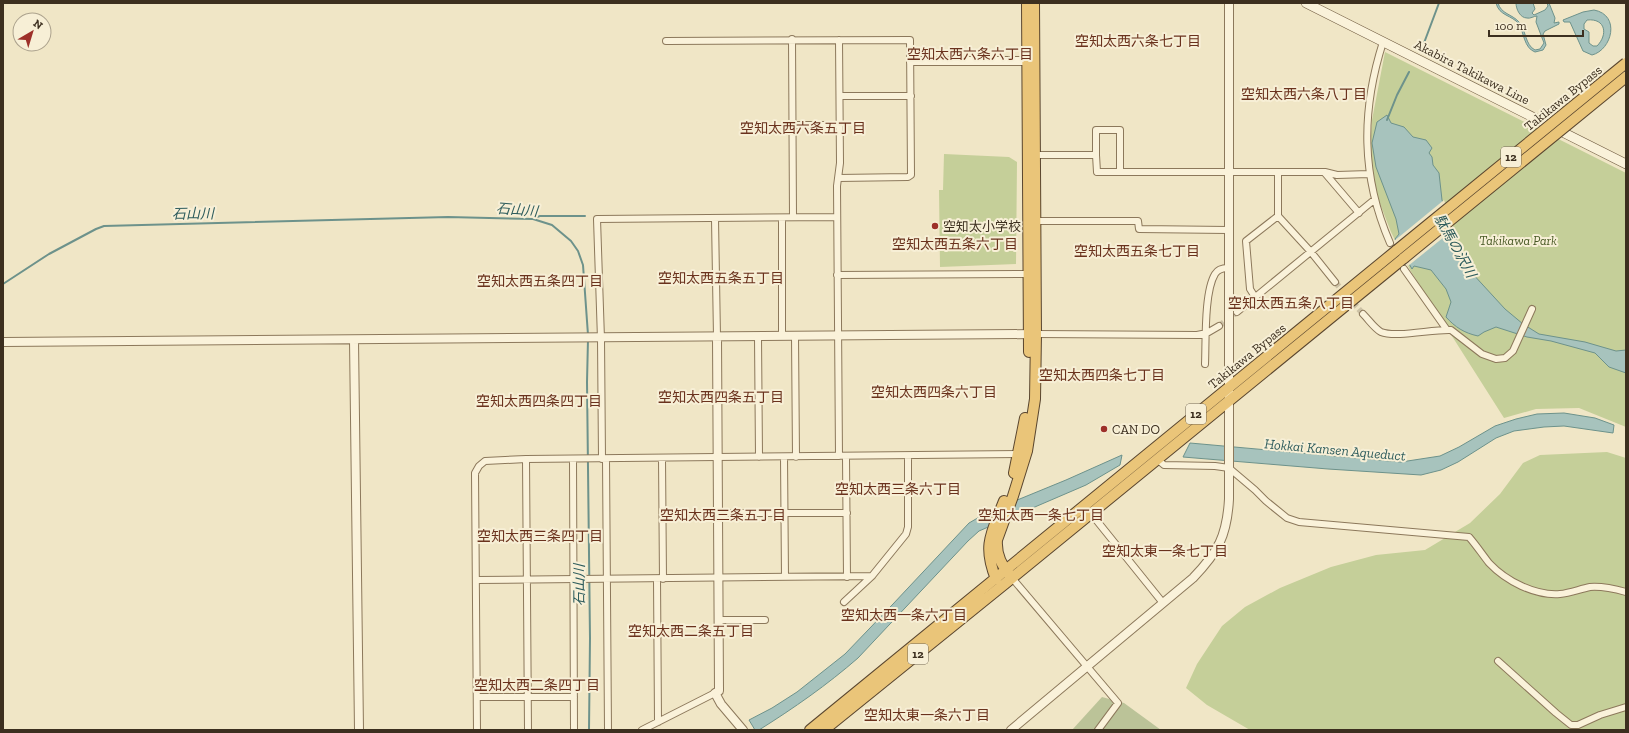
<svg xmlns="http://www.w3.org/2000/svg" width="1629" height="733" viewBox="0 0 1629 733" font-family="'Zilla Slab','Noto Sans JP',serif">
	<rect width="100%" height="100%" fill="#f0e6c6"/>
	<path fill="#c5cf99" d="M1385,52L1626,173V427L1579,408L1536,409L1504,418L1410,270L1391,232L1377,196L1370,151L1372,120Z
		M944,154L1009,157L1017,162L1016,264L940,267L939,190H943Z
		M1607,452L1626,458V730H1250L1207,705L1186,688L1197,664L1222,626L1245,607L1280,588L1331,567L1376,555L1425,550L1470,523L1500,494L1523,463L1540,455Z"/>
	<path fill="#bbc398" d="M1102,697L1124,703L1161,730H1072Z"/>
	<path fill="#a7c3bd" stroke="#6d928b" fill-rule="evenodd" d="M1496,3H1498C1501,14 1512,14 1519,22C1526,30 1525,45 1535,50L1540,49L1544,43L1536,22L1537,16C1534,16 1530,19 1527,18C1520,18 1516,9 1516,3H1533L1535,9L1532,13L1534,15L1545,10L1548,6L1547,3H1549L1555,18L1554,23L1559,22V24L1545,31L1543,34L1546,45L1543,50L1535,52C1524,48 1524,33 1519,24C1512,15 1499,16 1496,3Z
		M1594,10C1621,15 1612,50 1592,55L1583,51L1570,22H1564L1563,20L1583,12ZM1587,20C1606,18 1608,35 1597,46H1593L1589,43V32L1584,29V24Z
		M1387,115L1391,123L1404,127L1413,137L1426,140L1432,148L1429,153L1432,157L1433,165L1439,173L1442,200L1454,234L1471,272L1505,309L1523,324L1539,334L1585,342L1616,351L1626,350V373L1609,367L1595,353L1551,341L1527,337L1496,327L1484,332L1478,336C1464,333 1455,327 1446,317L1451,302L1446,289L1431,270L1414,266L1412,269L1395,239L1399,234L1396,219L1376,167L1372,143L1377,122Z
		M1564,413L1595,418L1614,425L1613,433L1564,426L1544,427L1514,431L1496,438L1458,462L1441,470L1421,475L1328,469L1183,457L1190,443L1401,462L1440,456L1459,447L1495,426L1516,419L1537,414Z
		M1122,455L1120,465L1086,485L979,531L968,541L858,658C827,685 794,708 759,730H755L749,720L772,708L797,692L845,654L893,604L969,523L988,512L1066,480Z"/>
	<path fill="#f0e6c6" d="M1444,200L1454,229L1408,266L1394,241Z"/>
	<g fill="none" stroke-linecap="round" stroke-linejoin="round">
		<path stroke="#6d928b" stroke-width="2" d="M1424,43L1439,3
			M1387,120L1397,95L1409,72
			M534,218L540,216H585
			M3,284L49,254L96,229L104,226L448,217L533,219L552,225L571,241L578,251L583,265L588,335
			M588,339L587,382L590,638L589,730"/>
		<path stroke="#ccc1a5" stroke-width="6" stroke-dasharray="6 3" stroke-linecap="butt" d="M1335,282L1363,314
			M1219,326L1237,312"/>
		<g stroke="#8c785b" stroke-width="8">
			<path id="minor" d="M792,39L793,217
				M666,41L910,40L911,175L908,177L838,178
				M1383,42C1361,111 1361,176 1390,243
				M840,96H911
				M793,125H840
				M1035,155H1096L1097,172H1324L1359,213
				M1096,155V130H1120V172
				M1278,172V216L1311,252L1335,282
				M1325,172L1337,175L1369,174
				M715,219L717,337
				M782,219V336
				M1035,221H1138L1139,229L1228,230
				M1404,269L1447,330
				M837,275L1028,274
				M1255,297L1250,289L1246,241L1278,216
				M1237,312L1374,200
				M1363,314C1369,320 1374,328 1381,332C1396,338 1433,329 1451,330L1482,354L1496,359L1505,358L1513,351L1532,309
				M1036,334L1197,335L1207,333L1219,326
				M795,336L796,457
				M758,337L759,457
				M1205,364C1206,342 1204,292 1215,274C1218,269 1223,268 1228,268
				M839,456L837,186L840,163L839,40
				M784,457L785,577
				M846,457L847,577
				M662,458L663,579
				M526,459L528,730
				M573,459L574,730
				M602,459L601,339L597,219L836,217
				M606,459L608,730
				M1157,459L1164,465L1215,466L1229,468L1255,490L1266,501L1287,518L1299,522L1469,537C1476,545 1482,554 1489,563C1506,581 1535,596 1560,594C1570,593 1580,589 1590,587C1602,586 1615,589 1626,592
				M1089,511L1163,603
				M717,513H847
				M1012,578L1118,703L1098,730
				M657,579L658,722
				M476,580L872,576
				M844,602L872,576L906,534L908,527V456
				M719,620H765
				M1498,661L1556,713L1571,725H1578L1600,715L1626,707
				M477,697H574
				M477,730L475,473L479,466L485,461L526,459L1019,454
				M642,730L715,693"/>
		</g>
		<g stroke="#8c785b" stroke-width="10">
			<path id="tertiary" d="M911,61H1027
				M717,337L719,691L715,693L721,704L743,730
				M354,340L359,730
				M3,342L1034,334
				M1011,730L1193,578C1218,552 1227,536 1229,499V3"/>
		</g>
		<g stroke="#6e593e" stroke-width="10">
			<path id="secondary" d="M1306,3L1626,164"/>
		</g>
		<g stroke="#5a462f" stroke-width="12">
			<path id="trunk" d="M1027,3L1029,352
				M1014,473L1025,418
				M1010,575C1001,565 996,553 997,540L1013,496L1027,451L1035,399L1036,334L1034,3
				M996,579C982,545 992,532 1004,501
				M810,730L1397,250
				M824,730L1012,578L1404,258"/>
		</g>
		<use href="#minor" stroke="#faf2da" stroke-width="6"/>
		<use href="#tertiary" stroke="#faf2da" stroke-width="8"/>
		<use href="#secondary" stroke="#faf2da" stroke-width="9"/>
		<use href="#trunk" stroke="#eac579" stroke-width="10"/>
		<g stroke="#5a462f" stroke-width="12" stroke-linecap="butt">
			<path id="trunk-bridge" d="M1397,250L1626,63
				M1404,258L1626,77"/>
		</g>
		<use href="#trunk-bridge" stroke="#eac579" stroke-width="10"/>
	</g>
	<g fill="#9d3029" stroke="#f7efd6" stroke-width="1.5">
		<circle cx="935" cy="226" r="4"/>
		<circle cx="1104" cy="429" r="4"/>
	</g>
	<g text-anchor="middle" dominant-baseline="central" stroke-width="4" stroke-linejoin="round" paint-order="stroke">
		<g fill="#f7efd6" stroke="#746956" stroke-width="1">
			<rect x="1501" y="147" width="20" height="20" rx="3"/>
			<rect x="1186" y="404" width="20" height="20" rx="3"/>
			<rect x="908" y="644" width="20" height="20" rx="3"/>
		</g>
		<g font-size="12" font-weight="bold" fill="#3c2f1f">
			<text x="1511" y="157">12</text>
			<text x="1196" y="414">12</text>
			<text x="918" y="654">12</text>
		</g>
		<g font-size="13" fill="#3c2f1f" stroke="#f7efd6">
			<text transform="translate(1472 72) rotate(27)">Akabira Takikawa Line</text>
			<text transform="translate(1563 98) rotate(-39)">Takikawa Bypass</text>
			<text transform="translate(1247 356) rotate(-39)">Takikawa Bypass</text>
		</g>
		<g font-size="13" fill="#3c2f1f" stroke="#f7efd6" text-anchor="start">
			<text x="943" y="226">空知太小学校</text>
			<text x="1112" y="429">CAN DO</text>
		</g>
		<g font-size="13" font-style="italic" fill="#485925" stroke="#f7efd6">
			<text x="1518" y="240">Takikawa Park</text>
		</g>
		<g font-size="14" fill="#6a321d" stroke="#f7efd6">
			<text x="1138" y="41">空知太西六条七丁目</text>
			<text x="970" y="54">空知太西六条六丁目</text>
			<text x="1304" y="94">空知太西六条八丁目</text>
			<text x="803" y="128">空知太西六条五丁目</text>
			<text x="955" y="244">空知太西五条六丁目</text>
			<text x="1137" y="251">空知太西五条七丁目</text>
			<text x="721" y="278">空知太西五条五丁目</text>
			<text x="540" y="281">空知太西五条四丁目</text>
			<text x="1291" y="303">空知太西五条八丁目</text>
			<text x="1102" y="375">空知太西四条七丁目</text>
			<text x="934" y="392">空知太西四条六丁目</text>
			<text x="721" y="397">空知太西四条五丁目</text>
			<text x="539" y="401">空知太西四条四丁目</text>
			<text x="898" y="489">空知太西三条六丁目</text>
			<text x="723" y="515">空知太西三条五丁目</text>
			<text x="1041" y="515">空知太西一条七丁目</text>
			<text x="540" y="536">空知太西三条四丁目</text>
			<text x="1165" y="551">空知太東一条七丁目</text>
			<text x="904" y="615">空知太西一条六丁目</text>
			<text x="691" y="631">空知太西二条五丁目</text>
			<text x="537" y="685">空知太西二条四丁目</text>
			<text x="927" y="715">空知太東一条六丁目</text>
		</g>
		<g font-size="14" font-style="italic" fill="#2e5c5c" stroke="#f7efd6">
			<text transform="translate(517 210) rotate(5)">石山川</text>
			<text transform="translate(193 214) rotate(-1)">石山川</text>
			<text transform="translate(1455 246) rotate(61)">駄馬の沢川</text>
			<text transform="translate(1335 450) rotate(5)">Hokkai Kansen Aqueduct</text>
			<text transform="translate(579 585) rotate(-90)">石山川</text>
		</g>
	</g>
	<rect width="1629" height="733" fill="none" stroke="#3c2f1f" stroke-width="8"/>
	<g transform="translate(32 32) rotate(38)"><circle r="19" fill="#f7efd6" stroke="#aca28d"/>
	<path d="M0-3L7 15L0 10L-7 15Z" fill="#9d3029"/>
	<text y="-6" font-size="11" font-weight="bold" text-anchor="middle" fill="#3c2f1f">N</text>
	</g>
	<path d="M1489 30v6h94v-6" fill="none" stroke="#3c2f1f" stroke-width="2"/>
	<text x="1495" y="30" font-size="12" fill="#3c2f1f" stroke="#f7efd6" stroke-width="3" paint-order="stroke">100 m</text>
</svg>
